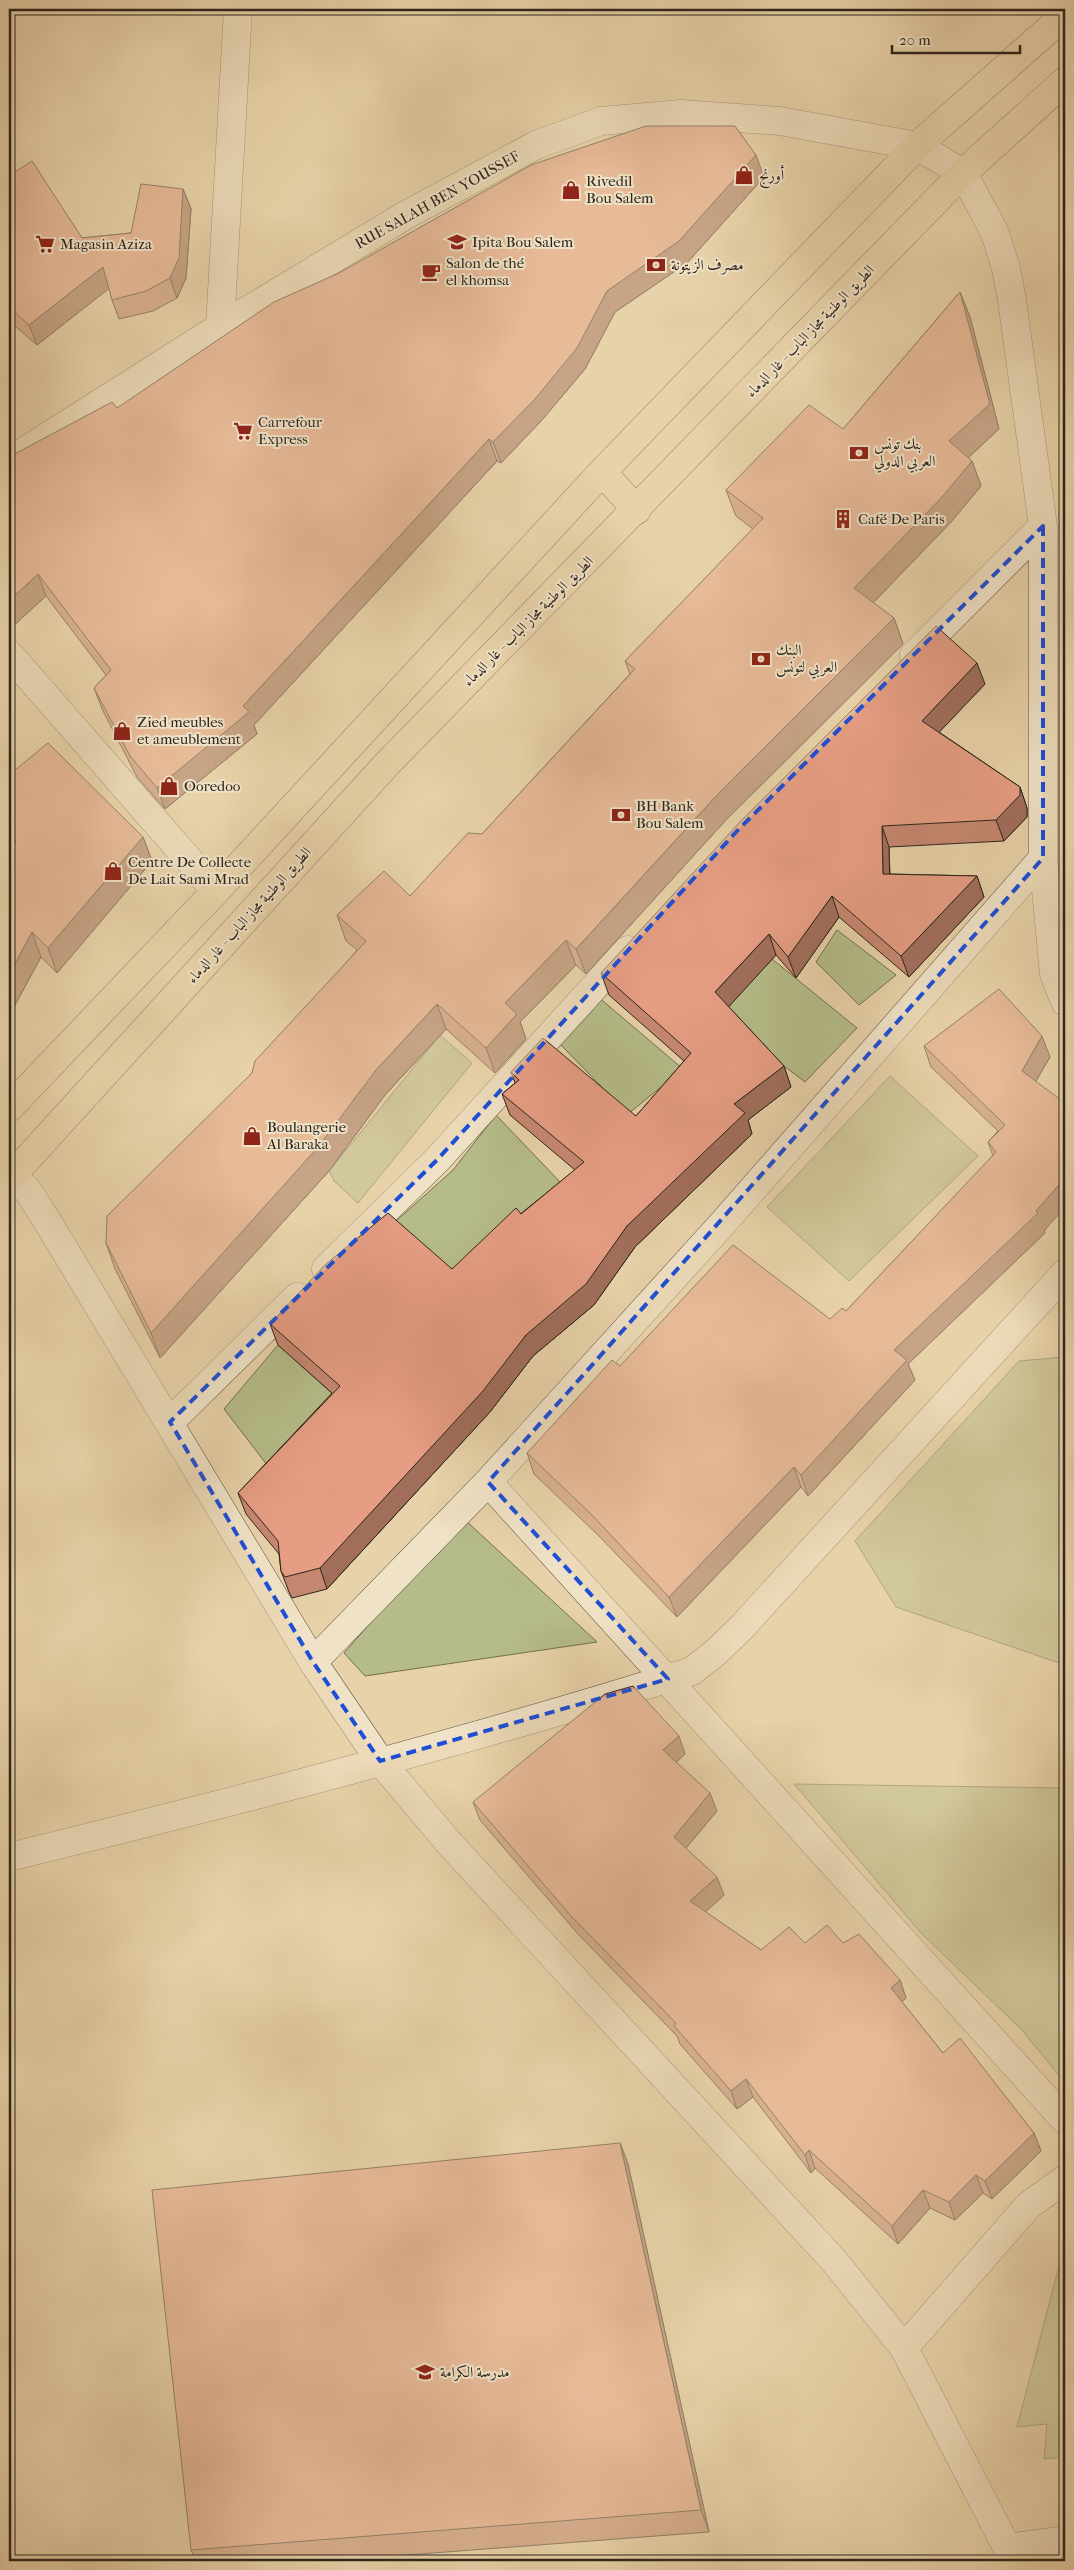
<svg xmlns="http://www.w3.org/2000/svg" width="1074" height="2570" viewBox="0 0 1074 2570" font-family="'IM FELL French Canon',Amiri,serif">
	<rect width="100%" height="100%" fill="#e8d2a9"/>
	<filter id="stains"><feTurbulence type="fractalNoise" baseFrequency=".004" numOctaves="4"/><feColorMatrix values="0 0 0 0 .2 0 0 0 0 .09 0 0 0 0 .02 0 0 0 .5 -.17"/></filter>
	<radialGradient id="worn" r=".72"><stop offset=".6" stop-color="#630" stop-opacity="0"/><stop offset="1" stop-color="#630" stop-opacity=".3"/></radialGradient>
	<path fill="#b5bc89" stroke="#717052" d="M837,930L896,975L859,1005L816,962Z
		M772,959L857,1028L805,1082L741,1033L723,1013Z
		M597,996L683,1069L628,1114L560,1044Z
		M440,1035L472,1063L358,1203L334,1181L329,1171Z
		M890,1076L978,1156L849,1281L767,1207Z
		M496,1115L562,1184L460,1290L395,1222L453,1170Z
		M278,1345L347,1407L281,1483L224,1409Z
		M1065,1357V1665L896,1607L855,1541L1019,1361Z
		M463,1518L597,1642L365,1676L344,1653Z
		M794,1784L1065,1788V2083L1022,2030L921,1933Z
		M1065,2243V2457L1044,2459L1047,2424L1017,2427Z"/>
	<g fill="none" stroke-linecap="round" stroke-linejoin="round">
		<g stroke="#5c503f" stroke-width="29">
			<path id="street" d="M220,327L238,9
				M9,461L220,327L406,215L536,145L601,121L681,114L780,121L917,146L963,173L995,233L1006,268L1012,300L1043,526V858L1054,974L1065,1002
				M9,654L216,891
				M914,655L1043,526
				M9,1172L28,1191L49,1224L313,1662L380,1761L450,1844L835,2262L904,2348L1014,2561
				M326,1269L437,1160L628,950
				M170,1422L297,1297
				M488,1482L1065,2120
				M313,1662L488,1482L723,1223L1043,858
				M9,1857C238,1801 467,1742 692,1671L715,1653L742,1627L1065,1273
				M904,2348L1029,2205L1065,2179
				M1007,2548L1065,2540"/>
		</g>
		<g stroke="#2d251c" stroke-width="29">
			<path id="primary" d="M602,472L637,510
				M9,1108L216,891L602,472L917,146L1065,15
				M9,1179L386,765L963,173L1065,81"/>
		</g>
		<use href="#street" stroke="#f0e2c7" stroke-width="28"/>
		<use href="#primary" stroke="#e8d2a9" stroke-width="28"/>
	</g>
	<path fill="#c68771" stroke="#2d251c" d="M9,176L82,238L131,233L183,189L191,209L186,278L177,298L153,311L119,319L112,300L109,288L37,345L9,321Z
		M764,177L687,263L615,312L585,369L542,420L501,463L497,461L254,725L257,734L165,809L137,777L102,709L94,688L106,675L46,596L13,626L9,620V457L117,408Z
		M960,292L970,317L999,429L968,458L972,461L981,486L951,522L873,603L894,618L903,644L725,821L586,974L576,965L520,1022L526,1039L495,1073L446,1029L385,1095L329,1171L160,1358L115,1269L106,1243L357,950L346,941L337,915L410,896L482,834L630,674L625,661L753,529L736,516L726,490L843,429Z
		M985,684L939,732L1020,787L1027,808V817L1004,841L889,847L890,874L977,876L984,897L909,977L839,917L796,978L776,955L728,1006L784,1066L791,1087L748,1120L752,1134L635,1247L594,1305L533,1356L490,1412L327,1589L292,1598L289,1592L281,1571L279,1554L246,1514L238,1493L332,1393L278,1345L270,1324L452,1269L575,1170L510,1115L502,1094L515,1083L511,1072L636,1116L684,1061L609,995L601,973Z
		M9,775L143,837L152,861L57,973L41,957L9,1016Z
		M924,1046L1050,1057L1036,1081L1044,1231L1045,1233L908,1364L915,1380L808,1496L801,1487L677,1617L598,1535L534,1474L527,1453L620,1366L830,1319L846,1311L993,1156L988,1142L998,1131L931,1067Z
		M685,1754L676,1762L717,1811L686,1848L724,1895L705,1912L761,1950L805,1943H843L900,1980L906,1998L902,2002L943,2053L1034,2133L1041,2151L992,2199L983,2193L955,2220L930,2208L898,2244L815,2168L811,2173L753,2097L737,2109L680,2044L677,2036L578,1934L480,1820L473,1802Z
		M620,2143L628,2164L709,2532L328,2561H196L191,2550Z"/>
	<path fill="#a16e5c" stroke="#2d251c" d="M756,155L764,177L687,263L615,312L585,369L542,420L501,463L493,442L607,291Z
		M183,189L191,209L186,278L177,298L170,278Z
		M103,267L111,287L37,345L29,325Z
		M960,292L970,317L999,429L959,466L949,441Z
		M489,439L497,461L254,725L257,734L165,809L157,788L243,706Z
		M972,461L981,486L951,522L863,613L854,588Z
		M38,574L46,596L13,626L9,613V601Z
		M894,618L903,644L725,821L586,974L576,949L716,796Z
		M977,663L985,684L930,742L922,721Z
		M1020,787L1027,808V817L1004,841L996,820Z
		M882,826L889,847L890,895L883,874Z
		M143,837L152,861L57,973L48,948Z
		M977,876L984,897L909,977L901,956Z
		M832,896L839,917L796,978L788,957Z
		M32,932L41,957L9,1016V975Z
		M769,934L776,955L723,1013L715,992Z
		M566,940L576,965L520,1022L526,1039L495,1073L486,1048L505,1003Z
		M437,1004L446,1029L385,1095L329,1171L160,1358L151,1333L376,1070Z
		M1042,1036L1050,1057L1030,1091L1022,1071Z
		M784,1066L791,1087L748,1120L752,1134L635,1247L594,1305L533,1356L490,1412L327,1589L320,1568L526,1335L627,1226L734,1104Z
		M1065,1178V1207L1044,1231L1045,1233L908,1364L915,1380L808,1496L801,1475L894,1350L1036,1211Z
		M794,1467L801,1487L677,1617L669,1597Z
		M679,1736L685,1754L670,1768L663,1750Z
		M710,1793L717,1811L680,1855L674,1837Z
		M717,1877L724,1895L697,1920L690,1901Z
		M900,1980L906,1998L897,2007L891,1988Z
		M746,2079L753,2097L737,2109L731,2091Z
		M1034,2133L1041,2151L992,2199L985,2181Z
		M620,2143L628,2164L709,2532L701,2510Z
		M809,2150L815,2168L811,2173L805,2155Z
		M976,2175L983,2193L955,2220L949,2202Z
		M923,2190L930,2208L898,2244L892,2226Z"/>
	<path fill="#e69d83" stroke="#2d251c" d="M646,126H735L756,155L679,241L607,291L577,348L535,399L493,442L489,439L243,706L249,712L157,788L130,756L94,688L111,670L38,574L9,601V457L112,402L117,408L274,302L339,273L531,165Z
		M32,161L82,238L131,233L141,184L183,189L179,258L170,278L146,291L112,300L103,267L29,325L9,307V176Z
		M960,292L990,404L949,441L972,461L942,497L854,588L894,618L716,796L576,949L566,940L505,1003L517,1014L486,1048L437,1004L376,1070L319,1146L151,1333L106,1243L107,1216L252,1073L255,1061L366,941L337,915L384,871L410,896L468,833L482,834L635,669L625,661L763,518L726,490L809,405L843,429Z
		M936,626L977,663L922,721L1020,787V795L996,820L882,826L883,874L977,876L901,956L832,896L788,957L769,934L715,992L784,1066L734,1104L745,1113L627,1226L586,1284L526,1335L483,1391L320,1568L285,1577L281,1571L278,1541L238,1493L340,1386L270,1324L326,1264L388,1213L452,1269L516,1208L521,1214L584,1162L502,1094L519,1080L511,1072L543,1038L636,1116L691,1053L601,973L740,822Z
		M48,743L143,837L48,948L32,932L9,975V848L16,842L9,834V775Z
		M999,989L1042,1036L1022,1071L1065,1103V1178L1036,1211L1038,1213L894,1350L907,1360L801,1475L794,1467L669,1597L591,1514L527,1453L612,1360L620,1366L733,1245L830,1319L842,1308L846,1311L996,1152L988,1142L1005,1125L924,1046Z
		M633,1686L679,1736L663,1750L710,1793L674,1837L717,1877L690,1901L761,1950L789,1927L805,1943L827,1925L843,1943L859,1934L900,1980L891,1988L943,2053L960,2038L1034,2133L985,2181L976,2175L949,2202L923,2190L892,2226L809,2150L805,2155L746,2079L731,2091L674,2026L676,2023L571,1916L473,1802L605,1694Z
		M620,2143L701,2510L191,2550L152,2190Z"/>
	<path d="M0 0H1074V2570H0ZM1043,526V858L488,1482L668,1679L380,1761L313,1662L170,1422L437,1160L736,832Z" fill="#e8d2a9" fill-opacity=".55" fill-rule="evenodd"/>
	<path fill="none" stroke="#1d4ed8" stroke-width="4" stroke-dasharray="10 6" stroke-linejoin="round" d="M1043,526V858L488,1482L668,1679L380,1761L313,1662L170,1422L437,1160L736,832Z"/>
	<defs>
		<g id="shop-bare" transform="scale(1.5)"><path d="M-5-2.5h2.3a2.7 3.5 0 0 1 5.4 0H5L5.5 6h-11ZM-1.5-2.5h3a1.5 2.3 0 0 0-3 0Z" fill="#8f2418" stroke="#f0e2c7" stroke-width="2.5" paint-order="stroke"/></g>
		<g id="school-bare" transform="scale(1.5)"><path d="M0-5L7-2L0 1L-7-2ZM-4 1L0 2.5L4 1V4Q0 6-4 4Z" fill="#8f2418" stroke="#f0e2c7" stroke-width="2.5" paint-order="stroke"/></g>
		<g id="supermarket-bare" transform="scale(1.5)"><path d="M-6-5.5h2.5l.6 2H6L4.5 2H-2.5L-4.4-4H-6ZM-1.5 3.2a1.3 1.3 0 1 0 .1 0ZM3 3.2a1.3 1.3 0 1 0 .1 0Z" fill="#8f2418" stroke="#f0e2c7" stroke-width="2.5" paint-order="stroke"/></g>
		<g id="bank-bare" transform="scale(1.5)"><path d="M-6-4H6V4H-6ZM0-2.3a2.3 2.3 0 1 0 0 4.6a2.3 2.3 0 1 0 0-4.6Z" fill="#8f2418" stroke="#f0e2c7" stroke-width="2.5" paint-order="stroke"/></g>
		<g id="cafe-bare" transform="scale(1.5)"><path d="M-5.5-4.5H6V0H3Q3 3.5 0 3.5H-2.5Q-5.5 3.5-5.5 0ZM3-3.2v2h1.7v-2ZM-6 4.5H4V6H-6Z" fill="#8f2418" stroke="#f0e2c7" stroke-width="2.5" paint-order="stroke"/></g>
		<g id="building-bare" transform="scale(1.5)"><path d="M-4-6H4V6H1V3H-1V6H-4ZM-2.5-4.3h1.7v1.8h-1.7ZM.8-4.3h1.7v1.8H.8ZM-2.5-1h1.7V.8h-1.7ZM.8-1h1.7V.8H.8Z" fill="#8f2418" stroke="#f0e2c7" stroke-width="2.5" paint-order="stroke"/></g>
	</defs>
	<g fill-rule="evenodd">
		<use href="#shop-bare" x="744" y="175"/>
		<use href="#shop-bare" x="571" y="190"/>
		<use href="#school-bare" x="457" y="242"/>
		<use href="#supermarket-bare" x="45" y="244"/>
		<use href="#bank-bare" x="656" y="265"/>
		<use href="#cafe-bare" x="431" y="272"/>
		<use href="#supermarket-bare" x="243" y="431"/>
		<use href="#bank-bare" x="859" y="453"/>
		<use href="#building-bare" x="843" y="519"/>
		<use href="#bank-bare" x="761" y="659"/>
		<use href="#shop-bare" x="122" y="731"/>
		<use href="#shop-bare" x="169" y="786"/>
		<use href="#bank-bare" x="621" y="815"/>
		<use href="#shop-bare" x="113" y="871"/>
		<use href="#shop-bare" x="252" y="1136"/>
		<use href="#school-bare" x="425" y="2372"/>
	</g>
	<g text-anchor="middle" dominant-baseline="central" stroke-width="4" stroke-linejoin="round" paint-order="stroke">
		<g font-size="15" fill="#2d251c" stroke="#f0e2c7" text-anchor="start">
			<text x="759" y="175">أورنج</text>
			<text x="586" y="181">Rivedil<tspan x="586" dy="17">Bou Salem</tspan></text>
			<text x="472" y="242">Ipita Bou Salem</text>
			<text x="60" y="244">Magasin Aziza</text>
			<text x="446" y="263">Salon de thé<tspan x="446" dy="17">el khomsa</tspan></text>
			<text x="671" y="265">مصرف الزيتونة</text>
			<text x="258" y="422">Carrefour<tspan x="258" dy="17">Express</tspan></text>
			<text x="874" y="444">بنك تونس<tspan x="874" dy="17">العربي الدولي</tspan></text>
			<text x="858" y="519">Café De Paris</text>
			<text x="776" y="650">البنك<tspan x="776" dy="17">العربي لتونس</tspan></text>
			<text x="137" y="722">Zied meubles<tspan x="137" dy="17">et ameublement</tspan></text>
			<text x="184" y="786">Ooredoo</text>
			<text x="636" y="806">BH Bank<tspan x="636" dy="17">Bou Salem</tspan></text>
			<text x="128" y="862">Centre De Collecte<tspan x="128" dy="17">De Lait Sami Mrad</tspan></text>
			<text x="267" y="1127">Boulangerie<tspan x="267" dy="17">Al Baraka</tspan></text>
			<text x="440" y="2372">مدرسة الكرامة</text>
		</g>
		<g font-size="15" fill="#2d251c" stroke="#f0e2c7">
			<text transform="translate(437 200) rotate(-29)">RUE SALAH BEN YOUSSEF</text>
			<text transform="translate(810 331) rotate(-46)">الطريق الوطنية مجاز الباب - غار الدماء</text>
			<text transform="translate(528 621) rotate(-45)">الطريق الوطنية مجاز الباب - غار الدماء</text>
			<text transform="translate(249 915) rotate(-48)">الطريق الوطنية مجاز الباب - غار الدماء</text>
		</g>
	</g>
	<rect width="1074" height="2570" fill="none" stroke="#e8d2a9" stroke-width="30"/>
	<rect x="10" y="10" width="1054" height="2550" fill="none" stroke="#2d251c" stroke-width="2.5"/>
	<rect x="15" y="15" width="1044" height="2540" fill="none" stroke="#2d251c"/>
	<path d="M892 45v8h128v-8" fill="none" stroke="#2d251c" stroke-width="2.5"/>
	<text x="899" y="45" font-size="15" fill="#2d251c" stroke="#f0e2c7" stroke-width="4" paint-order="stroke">20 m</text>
	<rect width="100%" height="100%" filter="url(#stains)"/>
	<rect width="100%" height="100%" fill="url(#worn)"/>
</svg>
